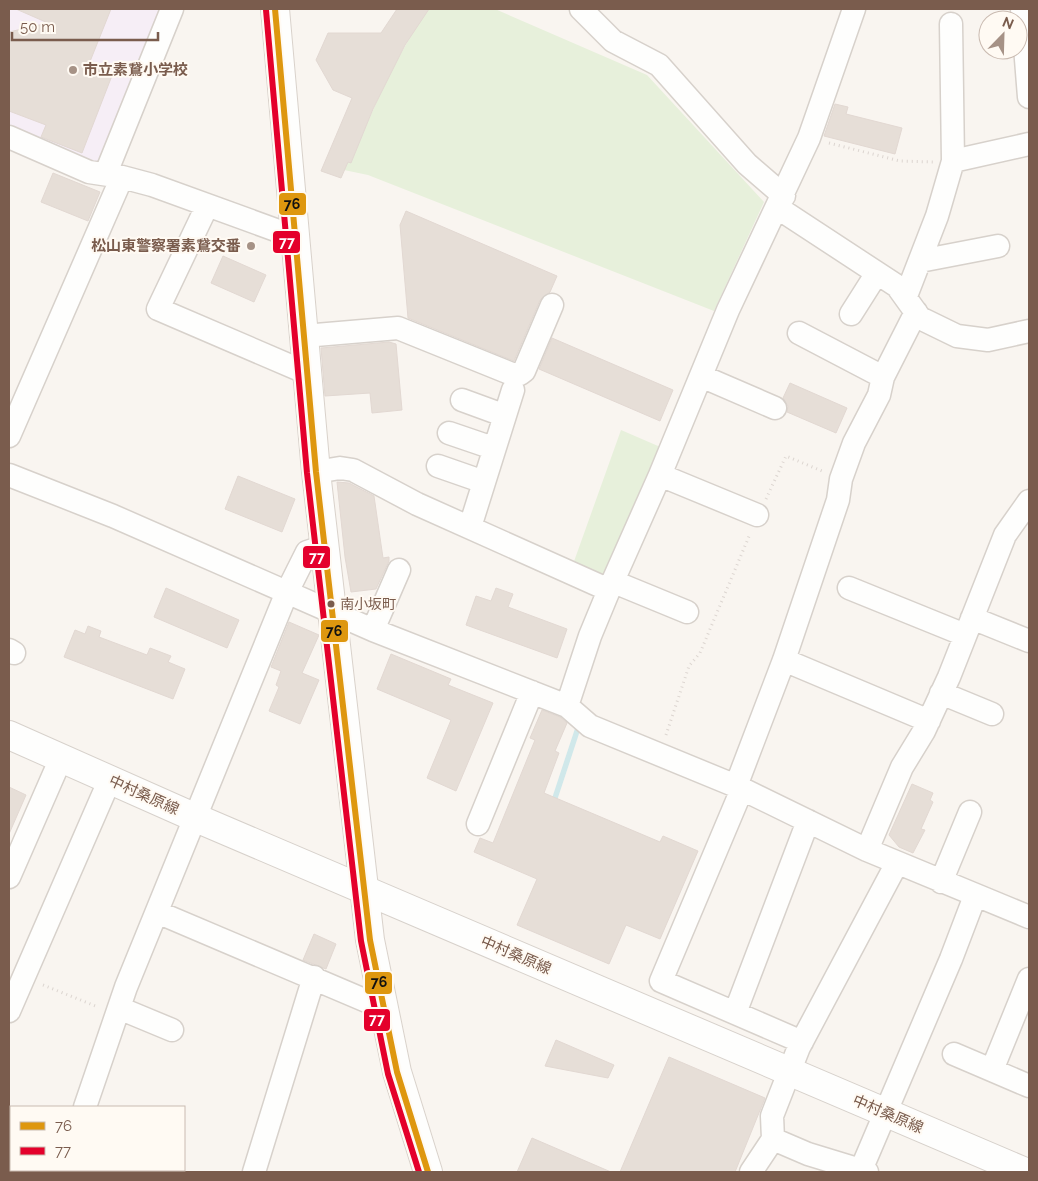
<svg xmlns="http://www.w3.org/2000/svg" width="1038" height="1181" viewBox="0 0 1038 1181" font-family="Raleway,'Noto Sans JP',sans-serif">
	<rect width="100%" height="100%" fill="#f9f5f0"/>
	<path fill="#f6eef6" d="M9,9H162L97,165L9,131Z"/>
	<path fill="#e7f0db" d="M429,9H495L647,75L764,202L714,311L368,175L344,170L347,162H351C373,109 395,56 429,9Z
		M621,430L665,449L610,577L572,567Z"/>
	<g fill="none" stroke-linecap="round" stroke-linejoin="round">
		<path stroke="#d0e8ea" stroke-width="5.5" d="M553,804L579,725"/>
	</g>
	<path fill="#e6ded7" stroke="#e2d8d2" d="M16,9H111L89,64L113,73L82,153L41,137L46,125L9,111V32L48,23Z
		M397,9H429L405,45L373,109L351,163L348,162L341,178L321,171L352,98L333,90L316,60L328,33H381Z
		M835,104L848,107L846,114L902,128L895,154L824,136Z
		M53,173L100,192L88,221L41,202Z
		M406,211L557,276L550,292L540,300L514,361L408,318L400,225Z
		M223,256L266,275L254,302L211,283Z
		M552,338L673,390L660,421L539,369Z
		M389,342L396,344L402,410L372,413L370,393L325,396L321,348Z
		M790,383L847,408L836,433L787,412L788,406L783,398Z
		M238,476L295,499L282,532L225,509Z
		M337,482L349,483L374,496L383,558L389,557V561L376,589L351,592L345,557Z
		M166,588L239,620L227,648L154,617Z
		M496,588L513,594L508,607L567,629L557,658L466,625L476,596L491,601Z
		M289,622L319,635L302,673L319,680L300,724L269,711L279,687L276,685L281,671L271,667Z
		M88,626L101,631L99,637L147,655L150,648L171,656L168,662L185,669L173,699L64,657L75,630L85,634Z
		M391,654L451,679L448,685L493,703L456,791L427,778L451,720L377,689Z
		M542,710L560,717L567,723L555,751L559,753L544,793L660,842L663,836L698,851L660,939L626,925L609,964L517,925L537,879L474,852L480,838L493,843L535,740L530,738Z
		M912,784L933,793L930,800L933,802L921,829L925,830L913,853L899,847L889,835Z
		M9,787L26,795L9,834Z
		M314,934L336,944L326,969L303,960Z
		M556,1040L614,1065L608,1078L545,1066Z
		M669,1057L765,1098L735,1172H620Z
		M532,1138L611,1172H517Z"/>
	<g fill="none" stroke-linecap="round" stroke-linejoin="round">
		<g stroke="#d7d1cb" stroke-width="25">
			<path id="minor" d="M581,9L613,41L659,65L747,164L784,196
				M1022,9L1029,97
				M9,137L89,172L122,177L152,185L295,237
				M953,161L1029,144
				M106,173L172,9
				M207,206L158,309L307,373
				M778,208L897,286L920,318L957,336L988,340L1029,331
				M920,261L998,246
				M906,296L937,216L953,161L951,24
				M851,314L877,273
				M799,333L883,377
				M304,336L398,328L512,374H520L524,371L552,305
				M701,376L775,408
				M462,400L503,415
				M449,433L493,448
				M9,436L122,177
				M438,466L484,482
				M316,472L340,468L353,470L417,504L609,590
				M9,475L113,516L373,630L567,706L590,726L736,786L867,850L1029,917
				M660,475L757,515
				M470,527L513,390
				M614,582L687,612
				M849,588L965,635
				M972,618L1029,641
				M373,630L399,570
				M9,650L14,653
				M784,660L929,721
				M941,693L992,714
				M567,706L590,636L609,590L660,475L728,310L809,138L854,9
				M736,786L784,660L838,500L841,479L854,443L879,395L883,377L916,312
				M742,789L661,981L802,1042
				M478,824L532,692
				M867,850L902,767L924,731L949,677L1005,535L1029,501
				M9,877L61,758
				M941,882L970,812
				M157,912L383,1008
				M119,1008L172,1030
				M9,1011L110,779
				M735,1013L808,821
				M954,1054L1029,1086
				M992,1070L1029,979
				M85,1107L126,987L287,592L307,552L325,546
				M773,1139L808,1154L867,1172
				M861,1170L951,959L975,896
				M61,1172L62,1170
				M254,1172L314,977
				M751,1172L773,1139L772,1116L799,1047L897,863"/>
		</g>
		<g stroke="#d7d1cb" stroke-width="30">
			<path id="tertiary" d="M9,735L196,818L1025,1172"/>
		</g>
		<g stroke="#d9d2cb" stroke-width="30">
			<path id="secondary" d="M275,9L316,472L370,940L397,1072L428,1172"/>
		</g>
		<path stroke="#dcd5d0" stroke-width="3" stroke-dasharray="1 4" stroke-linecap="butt" d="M829,143L900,161L933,162
			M766,499L786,456L822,471
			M666,735L689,666L700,653L750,534
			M43,985L98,1007"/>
		<use href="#minor" stroke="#fefefd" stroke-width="22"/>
		<use href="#tertiary" stroke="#fefefd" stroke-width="28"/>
		<use href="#secondary" stroke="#fefefd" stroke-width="28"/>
		<g stroke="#fffaf3" stroke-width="10">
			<path id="bus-1" d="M275,9L316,472L370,940L397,1072L428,1172"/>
		</g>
		<g stroke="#fffaf3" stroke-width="10">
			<path id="bus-2" d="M266,10L307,473L361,941L388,1074L419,1172"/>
		</g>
		<use href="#bus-1" stroke="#de970f" stroke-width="6"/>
		<use href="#bus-2" stroke="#e4002b" stroke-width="6"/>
	</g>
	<g fill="#a69286" stroke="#fffaf3" stroke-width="2">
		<circle cx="73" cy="70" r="5"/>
		<circle cx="251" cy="246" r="5"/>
	</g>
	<circle fill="#7a5c4d" stroke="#fffaf3" stroke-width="2" cx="331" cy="604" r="4.5"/>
	<g text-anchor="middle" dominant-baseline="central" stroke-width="4" stroke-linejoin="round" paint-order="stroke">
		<g font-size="14" fill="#7a5c4d" stroke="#fffaf3" text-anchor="start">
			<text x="340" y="604">南小坂町</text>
		</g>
		<g font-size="15" font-weight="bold" fill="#7a5c4d" stroke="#fffaf3" text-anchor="start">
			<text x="83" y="70">市立素鵞小学校</text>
			<text x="241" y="246" text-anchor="end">松山東警察署素鵞交番</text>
		</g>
		<g font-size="15" fill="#7a5c4d" stroke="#fffaf3">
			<text transform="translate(144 795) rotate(24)">中村桑原線</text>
			<text transform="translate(516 955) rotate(23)">中村桑原線</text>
			<text transform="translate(888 1114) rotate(23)">中村桑原線</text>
		</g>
	</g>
	<g stroke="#fffaf3" stroke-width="2">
		<rect x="278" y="192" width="29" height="24" rx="5" fill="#de970f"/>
		<rect x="272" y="230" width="29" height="24" rx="5" fill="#e4002b"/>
		<rect x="302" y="545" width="29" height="24" rx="5" fill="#e4002b"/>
		<rect x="320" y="619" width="29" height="24" rx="5" fill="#de970f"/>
		<rect x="364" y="971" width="29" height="24" rx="5" fill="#de970f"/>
		<rect x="363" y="1008" width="28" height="24" rx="5" fill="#e4002b"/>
	</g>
	<g font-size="14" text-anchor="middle" font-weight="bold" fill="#fff">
		<text x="287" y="247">77</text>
		<text x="317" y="562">77</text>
		<text x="377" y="1024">77</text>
	</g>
	<g font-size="14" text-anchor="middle" font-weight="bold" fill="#111">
		<text x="292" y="209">76</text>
		<text x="334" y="636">76</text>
		<text x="379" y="987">76</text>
	</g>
	<rect width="1038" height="1181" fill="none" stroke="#7a5c4d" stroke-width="20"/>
	<rect x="10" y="1106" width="175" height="65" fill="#fffaf3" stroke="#cabbb1"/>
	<rect x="20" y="1122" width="25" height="8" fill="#de970f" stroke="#cabbb1"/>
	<text x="55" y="1131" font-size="15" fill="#7a5c4d">76</text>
	<rect x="20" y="1147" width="25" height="8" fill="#e4002b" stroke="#cabbb1"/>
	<text x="55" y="1156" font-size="15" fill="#7a5c4d">77</text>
	<g transform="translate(1003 35) rotate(23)"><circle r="24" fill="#fffaf3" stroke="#cabbb1"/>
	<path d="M0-4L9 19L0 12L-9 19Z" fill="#a69286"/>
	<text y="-8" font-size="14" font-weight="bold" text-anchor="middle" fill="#7a5c4d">N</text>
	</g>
	<path d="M12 32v8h146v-8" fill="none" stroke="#7a5c4d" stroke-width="2.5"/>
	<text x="20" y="32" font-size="15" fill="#7a5c4d" stroke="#fffaf3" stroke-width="4" paint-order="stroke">50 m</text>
</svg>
